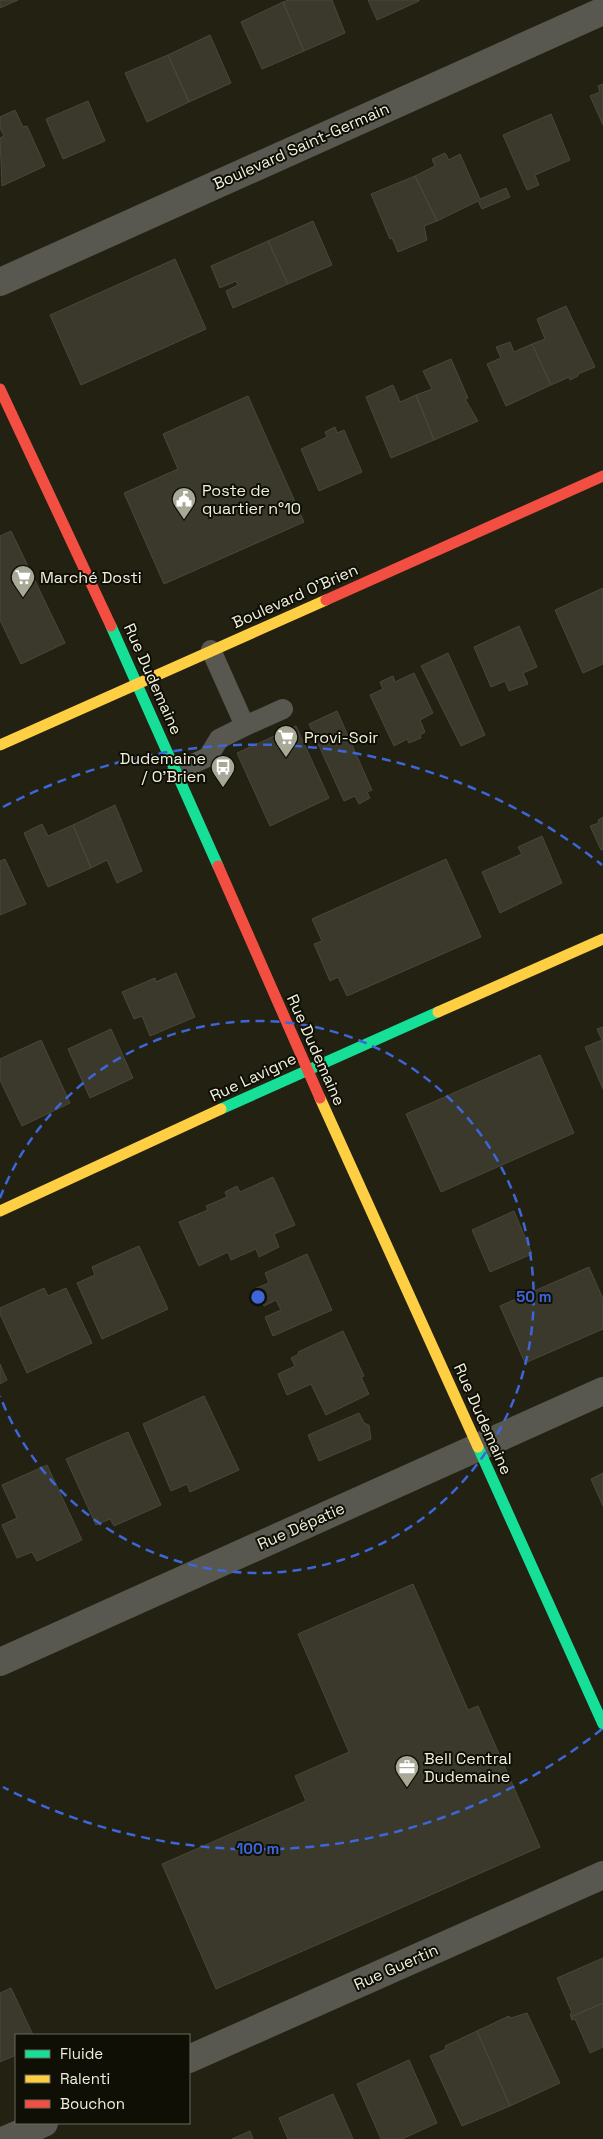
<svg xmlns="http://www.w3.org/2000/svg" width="603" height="2139" viewBox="0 0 603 2139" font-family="'Space Grotesk',sans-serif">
	<rect width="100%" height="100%" fill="#222112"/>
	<path fill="#3a392c" stroke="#48483b" d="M0,0H18L0,8Z
		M289,0H332L345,33L304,51L283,2Z
		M368,0H419V1L377,20Z
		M283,2L304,51L262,69L241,22Z
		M210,35L231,83L189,102L168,55Z
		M168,55L189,102L147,122L125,73Z
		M603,84V125L590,96L600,92L598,86Z
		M88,101L105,141L63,159L46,119Z
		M15,110L23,127L27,126L45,166L2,186L0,138L4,136L0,128V117Z
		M551,114L570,160L535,175L539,185L527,190L503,135Z
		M445,153L449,160L460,154L480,199L506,188L510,197L482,209L478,201L437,221L415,176L435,166L432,159Z
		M415,176L437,221L424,226L427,240L398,252L392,238L390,239L371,194Z
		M313,221L332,265L288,284L268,241Z
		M268,241L288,284L233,308L226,291L238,285L236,281L220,288L211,266Z
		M175,259L206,329L81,385L50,315Z
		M566,306L595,367L578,374V376L570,380L569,377L551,385L532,344L545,339L537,319Z
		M510,342L514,352L532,344L551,385L506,406L487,364L501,358L496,347Z
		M451,359L468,398L465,399L478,421L434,440L416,395L432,389L423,371Z
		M393,385L400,402L416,395L434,440L391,458L366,397Z
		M248,396L304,522L164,584L124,493L178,469L163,434Z
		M335,427L337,433L344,430L362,472L319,491L301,449L327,437L325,432Z
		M11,531L65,643L21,664L0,620V536Z
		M603,588V664L583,673L555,610Z
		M519,626L537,667L523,673L528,684L509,691L505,681L491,687L474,647Z
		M448,653L485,735L461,746L421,666Z
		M414,673L433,713L420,720L425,732L420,735L421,738L409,743L407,739L394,746L370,695L383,689L380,682L393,676L395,682Z
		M337,711L372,790L367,792L370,798L359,804L355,796L344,801L309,724Z
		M296,726L329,798L270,826L237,753Z
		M115,805L142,871L117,883L107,860L91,868L73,825Z
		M603,817V849L601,850L590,826L599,823L598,820Z
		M42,824L48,836L73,825L91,868L48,887L24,833Z
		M542,836L562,883L500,913L482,872L522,854L518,847Z
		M5,859L26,904L0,915V861Z
		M446,859L481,937L347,996L338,977L330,981L314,944L322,941L312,919Z
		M176,973L195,1017L150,1036L142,1016L134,1019L122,992L155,978L156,982Z
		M603,1027V1089L585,1047L602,1040L597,1029Z
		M111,1029L133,1078L90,1098L68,1049Z
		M41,1040L70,1103L22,1126L0,1080V1059Z
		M540,1055L574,1133L441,1192L406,1114Z
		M273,1177L295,1225L274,1234L279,1247L259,1257L256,1249L231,1260L228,1252L199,1266L179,1222L208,1210L206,1206L227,1197L225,1192L237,1186L240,1192Z
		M514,1211L532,1254L490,1272L472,1230Z
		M139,1246L168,1309L102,1339L77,1283L95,1275L92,1267Z
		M307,1254L332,1310L273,1336L265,1317L281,1310L276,1300L264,1306L256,1288L269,1283L265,1273Z
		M589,1267L603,1299V1329L525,1363L500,1306Z
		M44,1288L48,1296L66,1288L92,1343L27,1373L0,1314V1308Z
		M343,1331L364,1376L361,1377L369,1394L326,1415L311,1384L287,1395L278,1374L295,1366L291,1358L299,1354L298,1352Z
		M0,1364L7,1380L0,1384Z
		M204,1396L239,1470L190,1492L187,1484L171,1491L143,1424Z
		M359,1413L364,1423L369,1425L371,1439L319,1461L308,1435Z
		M128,1432L161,1505L114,1526L110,1519L96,1525L66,1459Z
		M47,1465L82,1540L37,1561L32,1552L17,1558L2,1525L17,1518L2,1485Z
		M603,1473V1506L591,1479Z
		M413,1584L468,1710L478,1706L540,1847L216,1989L162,1864L306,1801L295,1776L349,1752L298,1634Z
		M603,1958V2003L571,2017L570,2014L572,2013L557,1978Z
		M11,1988L33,2035H16V2055L0,2062V1993Z
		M603,2003V2047L590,2053L575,2019L572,2020L571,2017Z
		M527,2013L560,2083L510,2106L477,2031L509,2016L511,2018Z
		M477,2031L510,2106L462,2126L430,2056L446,2049L445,2046Z
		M409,2060L437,2123L402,2139H381L357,2084Z
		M333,2094L353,2139H288L279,2118Z
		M250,2131L253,2139H232Z"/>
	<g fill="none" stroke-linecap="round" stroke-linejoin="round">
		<path stroke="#585850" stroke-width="20" d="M245,726L283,709
			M177,771L208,757L219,739L245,726L211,650"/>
		<path stroke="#585850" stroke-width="28" d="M0,282L603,11
			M0,1662L603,1391
			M189,2059L603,1875
			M7,2139L44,2123"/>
		<path stroke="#16e098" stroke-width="11" d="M111,626L218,866
			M221,1109L438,1012
			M478,1447L603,1724"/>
		<path stroke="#ffcf43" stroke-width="11" d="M0,745L326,600
			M438,1012L603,939
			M320,1098L478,1447
			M0,1211L221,1109"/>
		<path stroke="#f24e42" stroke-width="11" d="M0,389L111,626
			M326,600L603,476
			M218,866L320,1098"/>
	</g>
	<g fill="none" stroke="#3d66d9" stroke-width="2.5" stroke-dasharray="9 6">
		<path d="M0 1198A276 276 0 1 1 0 1396"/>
		<path d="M602 1729A552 552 0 0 1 3 1787M3 807A552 552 0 0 1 602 865"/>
	</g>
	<defs>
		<g id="civic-pin" transform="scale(1.25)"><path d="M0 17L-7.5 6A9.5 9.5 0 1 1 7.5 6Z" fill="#a8a897" stroke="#100f05"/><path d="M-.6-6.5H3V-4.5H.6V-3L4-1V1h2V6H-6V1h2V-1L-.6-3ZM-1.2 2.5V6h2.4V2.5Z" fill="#fff"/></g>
		<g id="supermarket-pin" transform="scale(1.25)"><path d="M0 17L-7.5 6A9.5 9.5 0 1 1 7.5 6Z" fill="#a8a897" stroke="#100f05"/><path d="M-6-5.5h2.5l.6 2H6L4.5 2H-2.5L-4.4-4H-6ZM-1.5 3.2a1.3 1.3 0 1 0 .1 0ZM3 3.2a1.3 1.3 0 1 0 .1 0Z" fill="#fff"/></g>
		<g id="bus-pin" transform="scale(1.25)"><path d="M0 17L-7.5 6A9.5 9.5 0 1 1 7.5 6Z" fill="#a8a897" stroke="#100f05"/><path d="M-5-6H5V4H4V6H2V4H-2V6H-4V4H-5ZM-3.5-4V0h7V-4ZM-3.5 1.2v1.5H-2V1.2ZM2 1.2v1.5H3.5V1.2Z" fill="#fff"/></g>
		<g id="office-pin" transform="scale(1.25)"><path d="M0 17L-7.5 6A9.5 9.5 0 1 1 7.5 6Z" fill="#a8a897" stroke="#100f05"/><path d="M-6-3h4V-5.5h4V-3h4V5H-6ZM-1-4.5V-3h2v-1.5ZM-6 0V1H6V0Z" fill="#fff"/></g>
	</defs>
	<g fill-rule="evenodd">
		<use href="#civic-pin" x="184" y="499"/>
		<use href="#supermarket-pin" x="23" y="577"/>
		<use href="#supermarket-pin" x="286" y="737"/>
		<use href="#bus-pin" x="223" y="767"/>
		<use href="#office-pin" x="407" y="1767"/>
	</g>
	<g text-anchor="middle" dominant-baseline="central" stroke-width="4" stroke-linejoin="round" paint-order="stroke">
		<g font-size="16" fill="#f0f0df" stroke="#100f05">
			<text transform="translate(301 146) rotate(-24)">Boulevard Saint-Germain</text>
			<text transform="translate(295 596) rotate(-24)">Boulevard O'Brien</text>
			<text transform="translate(153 679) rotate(66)">Rue Dudemaine</text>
			<text transform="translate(316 1050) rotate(66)">Rue Dudemaine</text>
			<text transform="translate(253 1077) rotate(-25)">Rue Lavigne</text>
			<text transform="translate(483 1419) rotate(66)">Rue Dudemaine</text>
			<text transform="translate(301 1526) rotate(-24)">Rue Dépatie</text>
			<text transform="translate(396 1967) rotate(-24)">Rue Guertin</text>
		</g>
		<g font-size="16" fill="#f0f0df" stroke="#100f05" text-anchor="start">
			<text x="202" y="490">Poste de<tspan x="202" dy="18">quartier n°10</tspan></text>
			<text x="40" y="577">Marché Dosti</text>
			<text x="304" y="737">Provi-Soir</text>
			<text x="206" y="758" text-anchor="end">Dudemaine<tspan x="206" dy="18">/ O'Brien</tspan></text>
			<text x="424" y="1758">Bell Central<tspan x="424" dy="18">Dudemaine</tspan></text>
		</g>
	</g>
	<circle cx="258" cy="1297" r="8" fill="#3d66d9" stroke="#100f05" stroke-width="2.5"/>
	<g font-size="15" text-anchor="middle" font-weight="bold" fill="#3d66d9" stroke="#100f05" stroke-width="4" stroke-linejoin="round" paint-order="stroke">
		<text x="534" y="1302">50 m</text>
		<text x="258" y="1854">100 m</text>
	</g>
	<rect x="15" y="2034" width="175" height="90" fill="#100f05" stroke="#6a695c"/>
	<rect x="25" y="2050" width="25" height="8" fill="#16e098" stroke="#6a695c"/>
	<text x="60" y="2059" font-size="15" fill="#f0f0df">Fluide</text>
	<rect x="25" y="2075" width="25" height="8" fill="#ffcf43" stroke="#6a695c"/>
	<text x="60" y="2084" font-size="15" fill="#f0f0df">Ralenti</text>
	<rect x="25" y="2100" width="25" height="8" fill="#f24e42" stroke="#6a695c"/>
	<text x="60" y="2109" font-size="15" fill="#f0f0df">Bouchon</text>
</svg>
